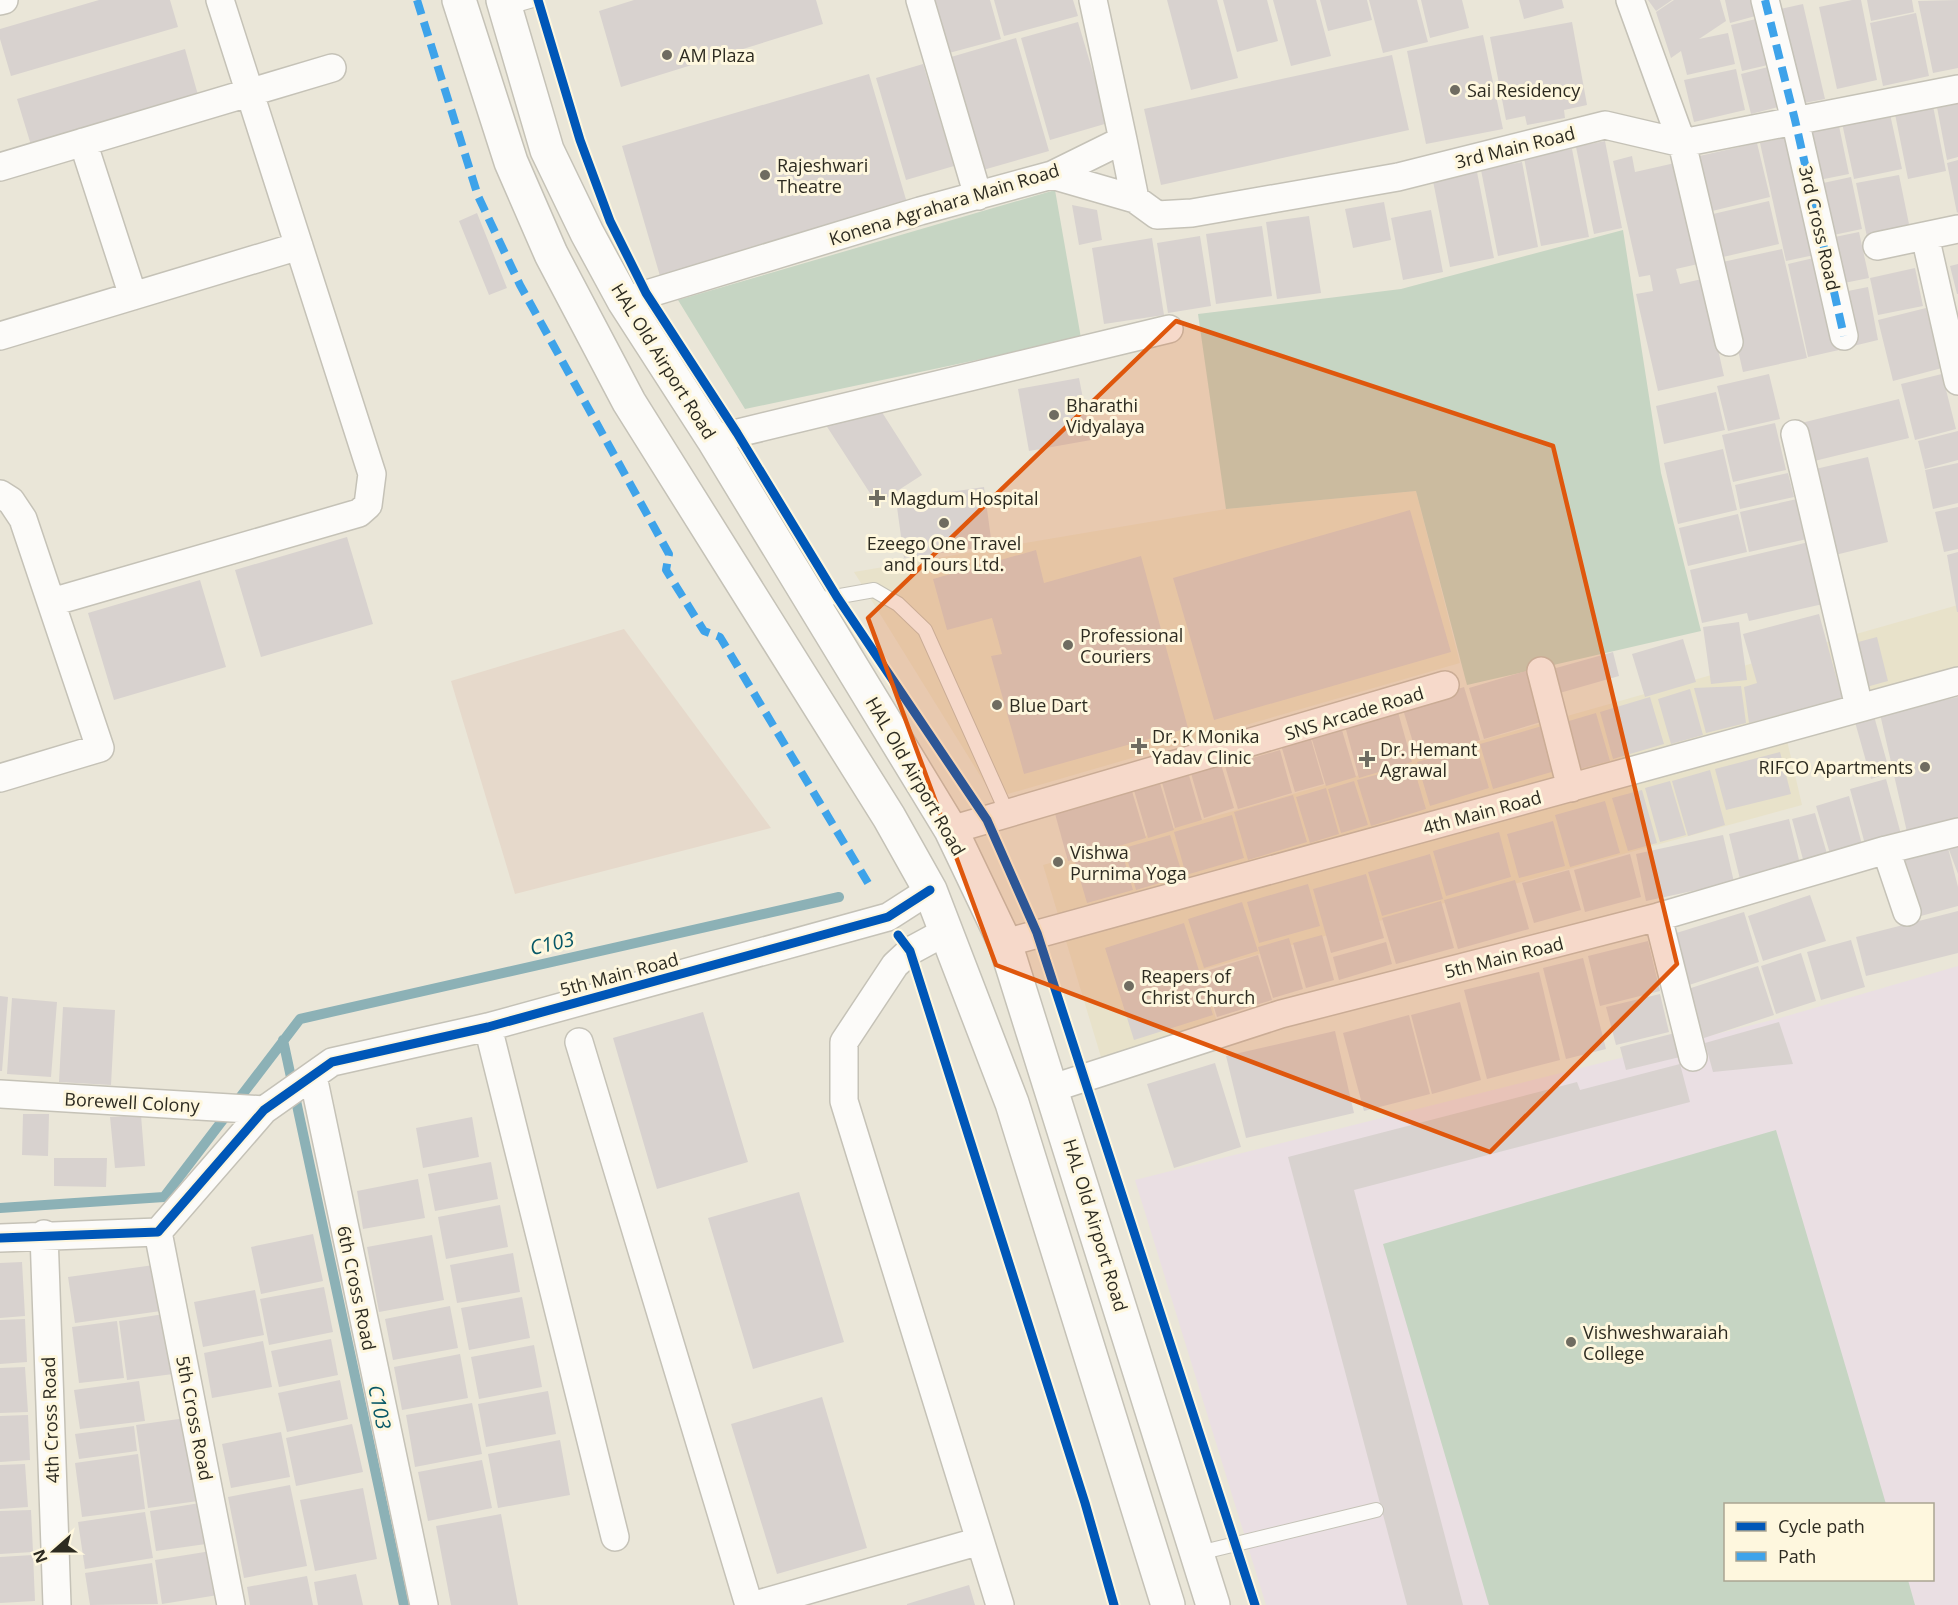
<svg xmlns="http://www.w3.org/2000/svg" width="1958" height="1605" viewBox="0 0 1958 1605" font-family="'Open Sans',sans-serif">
	<rect width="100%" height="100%" fill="#eae6d8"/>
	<path fill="#e8e2ca" d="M1416,491L1460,663L994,798L854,572L1226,509Z
		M1958,605V695L1786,736L1802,805L1201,970L1217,1022L1101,1057L1043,865Z"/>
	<path fill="#e6d9cb" d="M624,629L771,828L515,894L451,681Z"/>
	<path fill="#eadfe3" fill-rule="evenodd" d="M1958,966V1605H1266L1135,1180L1780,1018ZM1726,1504H1932V1580H1726Z"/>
	<path fill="#c6d5c3" d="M1055,190L1081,338L745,409L678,300Z
		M1623,230L1661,473L1701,631L1467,685L1416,491L1226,509L1198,314L1401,289Z
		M1776,1130L1886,1504H1726V1580H1908L1915,1605H1489L1383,1244Z"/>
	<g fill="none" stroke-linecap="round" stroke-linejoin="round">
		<path stroke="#8cb1b6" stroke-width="10" d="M283,1040L404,1605
			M0,1208L164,1197L300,1019L839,897"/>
	</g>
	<path fill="#d8d2cf" d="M99,0H170L178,27L11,76L0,39V29Z
		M634,0H816L823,24L621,87L599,11Z
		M935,0H990L1001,39L949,53Z
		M994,0H1073L1078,16L1004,36Z
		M1167,0H1217L1238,78L1191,90Z
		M1223,0H1267L1278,41L1237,52Z
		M1273,0H1316L1331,56L1291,66Z
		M1320,0H1367L1372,20L1328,31Z
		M1369,0H1417L1428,42L1383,53Z
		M1421,0H1462L1469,28L1430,38Z
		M1519,0H1562L1564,8L1524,19Z
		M1648,0H1672L1656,11Z
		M1674,0H1720L1726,21L1699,39L1728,33L1735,64L1687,75L1681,51L1671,58L1656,12Z
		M1725,0H1755L1759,15L1730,23Z
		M1852,0H1861L1877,80L1837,89L1819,7Z
		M1867,0H1912L1914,12L1871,21Z
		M1958,0V68L1933,73L1918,1Z
		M1803,4L1825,99L1799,104L1776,10Z
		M1916,13L1929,76L1883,86L1870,23Z
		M1760,18L1772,64L1742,71L1731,25Z
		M1078,22L1108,123L1050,140L1021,38Z
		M1572,22L1587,105L1564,110L1565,118L1527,125L1525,116L1506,120L1490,37Z
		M1483,35L1503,129L1426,144L1407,51Z
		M1016,38L1049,151L983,170L951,57Z
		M185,49L198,95L31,145L17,99Z
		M1392,55L1409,130L1161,185L1144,109Z
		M923,64L954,166L906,180L876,78Z
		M1772,66L1782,106L1751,114L1741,74Z
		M1736,69L1745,110L1694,122L1684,80Z
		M869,74L907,203L660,276L622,146Z
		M1958,98V157L1947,160L1936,102Z
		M1933,106L1946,171L1908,179L1895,114Z
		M1890,114L1902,169L1854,179L1842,123Z
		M1839,126L1849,174L1814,181L1804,133Z
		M1792,136L1819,254L1786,261L1760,143Z
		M1605,141L1622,228L1594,234L1576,147Z
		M1757,143L1770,197L1708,212L1695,157Z
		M1572,149L1589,237L1541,246L1524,158Z
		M1632,156L1635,172L1675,163L1698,264L1676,269L1680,284L1702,279L1724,376L1658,391L1636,294L1653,291L1650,275L1639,277L1613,161Z
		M1958,160V212L1957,213L1947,163Z
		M1522,162L1538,247L1498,256L1481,170Z
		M1477,172L1494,258L1450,267L1433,181Z
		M1899,175L1910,229L1867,237L1856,183Z
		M1851,177L1862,229L1824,237L1814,185Z
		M1769,201L1779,244L1723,257L1713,214Z
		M1384,202L1391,240L1353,248L1345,209Z
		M1072,205L1097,210L1102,240L1079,245Z
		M1431,210L1443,272L1403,280L1391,218Z
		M477,213L507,288L489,295L459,221Z
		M1309,216L1321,293L1277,299L1266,222Z
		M1262,226L1272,296L1216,304L1206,234Z
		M1859,232L1869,278L1834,285L1825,239Z
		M1200,236L1211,306L1168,313L1157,243Z
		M1152,238L1164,315L1104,324L1092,248Z
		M1782,249L1807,358L1743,372L1718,263Z
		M1818,257L1839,350L1808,357L1788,264Z
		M1958,264V294H1957L1950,266Z
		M1915,268L1923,306L1878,315L1870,278Z
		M1868,287L1878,340L1849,347L1838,293Z
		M1926,308L1942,368L1893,381L1878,320Z
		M1769,374L1780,419L1728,431L1717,386Z
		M1942,374L1956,429L1915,440L1901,384Z
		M1079,378L1091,440L1029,451L1018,389Z
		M1716,392L1725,430L1664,444L1656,406Z
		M1899,399L1909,438L1806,463L1797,424Z
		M878,406L922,475L877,504L822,419Z
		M1775,423L1786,470L1733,482L1722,435Z
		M1958,431V460L1925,469L1918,441Z
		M1723,449L1737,510L1678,524L1664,463Z
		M1868,457L1888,542L1831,556L1811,470Z
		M1958,463V503L1933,509L1925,470Z
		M1788,473L1794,497L1740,509L1735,485Z
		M984,487L992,546L904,558L896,500Z
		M1797,499L1807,539L1749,552L1740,512Z
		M1958,507V549L1944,552L1935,512Z
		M1410,510L1451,652L1214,720L1173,578Z
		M1738,514L1747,552L1688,566L1679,528Z
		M347,537L373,624L261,657L235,570Z
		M1809,542L1823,604L1749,621L1747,613L1702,623L1690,570Z
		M1036,550L1044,583L1141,556L1188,728L1024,774L991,656L1002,654L992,618L947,630L933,579Z
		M1958,552V612H1957L1947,555Z
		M200,580L226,667L114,700L88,613Z
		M1819,614L1842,698L1749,723L1744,687L1757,683L1743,634Z
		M1739,622L1747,680L1711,684L1703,627Z
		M1877,637L1888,681L1859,689L1847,645Z
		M1683,639L1696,682L1645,697L1632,654Z
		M1613,652L1619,676L1556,694L1549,670Z
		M1529,670L1544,721L1484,739L1469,688Z
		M1741,686L1746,723L1706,733L1694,688Z
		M1464,687L1480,740L1418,759L1402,706Z
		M1690,689L1703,735L1671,744L1658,699Z
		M1650,697L1664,744L1613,759L1600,712Z
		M1958,697V820L1907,832L1880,714Z
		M1398,712L1412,762L1359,778L1345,726Z
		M1596,713L1610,761L1576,770L1562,723Z
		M1874,716L1890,773L1871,779L1855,722Z
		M1542,726L1555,771L1493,789L1480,744Z
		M1341,727L1356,777L1326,786L1311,736Z
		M1310,736L1324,784L1295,792L1281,745Z
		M1476,745L1489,788L1430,806L1417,762Z
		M1280,750L1292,793L1238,809L1225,766Z
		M1780,752L1791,794L1726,810L1715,769Z
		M1220,761L1234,808L1204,818L1190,770Z
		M1413,765L1426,809L1371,826L1357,780Z
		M1710,770L1725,825L1688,836L1672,781Z
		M1188,772L1202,820L1175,828L1161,779Z
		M1886,779L1902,838L1866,848L1850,789Z
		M1159,780L1174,830L1148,838L1133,787Z
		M1354,781L1368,825L1341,833L1328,789Z
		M1670,781L1686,835L1660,842L1645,788Z
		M1131,788L1146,838L1068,861L1054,810Z
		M1326,788L1339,834L1310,843L1296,797Z
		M1642,790L1657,843L1628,851L1612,798Z
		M1293,795L1307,842L1248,860L1234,812Z
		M1849,796L1863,848L1831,857L1816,806Z
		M1605,801L1620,853L1570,867L1555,815Z
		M1815,813L1828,857L1804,863L1792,819Z
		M1232,815L1244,858L1186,875L1174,832Z
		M1789,819L1800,864L1740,879L1729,834Z
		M1553,821L1565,866L1519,878L1507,834Z
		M1499,832L1511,877L1446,896L1433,851Z
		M1170,835L1183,876L1136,890L1124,848Z
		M1723,835L1734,882L1646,901L1636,854Z
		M1947,844L1958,887V906L1917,917L1900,855Z
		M1958,844V874L1948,847Z
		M1121,849L1133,890L1087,903L1075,862Z
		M1430,854L1443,899L1382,916L1368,872Z
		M1630,854L1641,897L1585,912L1574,870Z
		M1569,870L1581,910L1534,923L1522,883Z
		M1366,874L1384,938L1331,953L1313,889Z
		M1515,880L1529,929L1458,949L1444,900Z
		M1308,884L1320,926L1259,943L1247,902Z
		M1810,895L1826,941L1763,961L1748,916Z
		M1441,901L1454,948L1396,964L1382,918Z
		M1242,902L1258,951L1204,968L1188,919Z
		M1958,911V953L1866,976L1856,937Z
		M1744,912L1759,962L1686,986L1670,935Z
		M1184,923L1213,1015L1134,1040L1105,948Z
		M1322,935L1334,980L1306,988L1293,943Z
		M1289,938L1303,989L1273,998L1258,947Z
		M1851,940L1865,987L1821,1000L1807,952Z
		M1648,941L1660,991L1600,1006L1588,956Z
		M1386,942L1392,964L1339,980L1333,957Z
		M1801,953L1816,1001L1776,1014L1761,966Z
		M1258,955L1272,1000L1217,1017L1203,972Z
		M1583,958L1606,1049L1566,1059L1543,968Z
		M1758,966L1774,1015L1704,1038L1688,989Z
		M1539,972L1560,1060L1487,1079L1464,990Z
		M1660,994L1669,1032L1616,1045L1606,1007Z
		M0,996L8,997L2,1071H0Z
		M12,998L57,1002L51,1077L7,1074Z
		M1460,1002L1481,1080L1432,1094L1411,1015Z
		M63,1007L115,1010L111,1085L59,1082Z
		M703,1012L748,1162L657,1189L613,1038Z
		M1409,1015L1430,1094L1364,1111L1343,1033Z
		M1779,1022L1793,1064L1713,1072L1705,1043Z
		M1335,1031L1354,1113L1246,1138L1226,1056Z
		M1675,1033L1680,1057L1626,1070L1620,1047Z
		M1215,1063L1241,1147L1174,1168L1147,1084Z
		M1680,1064L1690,1102L1354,1190L1463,1605H1407L1288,1157L1577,1082L1580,1090Z
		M23,1114H49L48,1156L22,1155Z
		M141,1115L145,1166L115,1168L110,1117Z
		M472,1117L479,1157L423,1168L416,1128Z
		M54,1158H107L106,1187L54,1186Z
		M491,1162L498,1199L435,1211L428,1174Z
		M418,1179L425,1218L363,1229L357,1191Z
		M799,1192L844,1342L753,1369L708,1218Z
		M500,1205L508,1247L446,1259L438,1217Z
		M313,1234L323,1281L261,1294L251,1247Z
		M432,1235L444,1300L379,1312L367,1247Z
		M513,1253L520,1292L457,1303L450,1265Z
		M22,1262L25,1316L0,1318V1263Z
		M154,1265L161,1311L75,1323L68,1277Z
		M324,1287L333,1332L269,1345L260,1299Z
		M255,1290L264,1335L203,1347L194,1302Z
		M522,1297L530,1338L469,1350L461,1308Z
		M450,1306L458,1348L393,1360L385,1319Z
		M164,1314L173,1374L127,1380L119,1321Z
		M25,1319L27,1362L0,1364V1320Z
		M117,1321L124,1378L79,1383L72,1327Z
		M331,1339L338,1375L279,1387L271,1351Z
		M263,1341L272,1387L212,1398L204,1353Z
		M534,1345L542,1387L479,1399L471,1357Z
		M460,1354L468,1398L402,1410L394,1367Z
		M25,1367L28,1412L0,1413V1368Z
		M340,1380L348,1419L287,1432L278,1393Z
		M139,1381L145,1421L80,1429L74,1390Z
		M548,1391L556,1434L486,1447L478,1404Z
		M822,1397L867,1548L777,1574L731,1424Z
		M472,1403L482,1454L415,1467L406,1415Z
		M28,1415L30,1460L0,1462V1416Z
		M186,1418L198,1501L148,1508L136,1425Z
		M352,1424L363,1472L296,1486L286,1438Z
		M134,1426L137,1451L79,1459L75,1434Z
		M281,1432L290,1477L231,1488L222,1444Z
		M560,1440L570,1495L498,1508L488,1454Z
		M138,1454L145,1509L82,1517L75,1463Z
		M482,1460L492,1508L428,1521L418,1472Z
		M25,1464L28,1507L0,1509V1465Z
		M290,1485L307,1566L244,1578L228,1497Z
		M363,1488L377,1559L315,1571L300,1500Z
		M200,1503L206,1544L156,1551L150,1511Z
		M31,1510L33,1552L0,1554V1511Z
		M145,1512L153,1558L85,1569L78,1522Z
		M501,1514L518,1605H451L436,1526Z
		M211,1551L218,1595L162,1604L155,1560Z
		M33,1555L35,1601L0,1603V1557Z
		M152,1563L158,1604L90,1605L85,1573Z
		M356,1574L363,1605H318L314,1582Z
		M307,1576L313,1605H250L247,1587Z
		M969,1585L975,1605H907V1604Z"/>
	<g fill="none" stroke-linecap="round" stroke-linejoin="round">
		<g stroke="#c5c2b7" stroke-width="16">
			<path id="lane" d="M505,8L533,0
				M812,601L874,590L898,604L925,630L1008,815
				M1199,1553L1376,1510"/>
		</g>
		<g stroke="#c5c2b7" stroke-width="30">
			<path id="street" d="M920,0L978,196
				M1630,0L1682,143L1729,342
				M1765,0L1795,120L1844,336
				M0,1L4,0
				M1123,140L1135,199L1157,215L1192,213L1398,177L1605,125L1682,143L1958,89
				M83,142L133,296
				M0,167L332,68
				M1052,175L1135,199
				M1925,236L1958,381
				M1877,246L1958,229
				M624,301L920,211L1052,175L1123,140L1093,0
				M0,336L299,246
				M1795,434L1859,707
				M713,439L1169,329
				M0,494L11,501L23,519L100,748L0,778
				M52,602L359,513L368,505L372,474L220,0
				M1541,671L1571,788
				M951,830L1445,685
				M1886,850L1907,912
				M1658,917L1693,1057
				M947,931L910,951L895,965L844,1042V1101L1000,1605
				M1005,943L1958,681
				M488,1027L615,1537
				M579,1042L749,1605
				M313,1076L424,1605
				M1053,1088L1281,1014L1658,917L1886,850L1958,832
				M0,1094L264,1110
				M158,1232L231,1605
				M44,1234L57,1605
				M0,1238L158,1232L264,1110L332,1062L488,1027L888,917L930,890
				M755,1605L980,1541"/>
		</g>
		<g stroke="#c5c2b7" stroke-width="36">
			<path id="primary" d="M459,0L511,162L551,254L629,402L889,817L930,890L1012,1103L1168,1605
				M503,0L547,150L587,233L624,301L713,439L951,830L1005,943L1213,1605"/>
		</g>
		<use href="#lane" stroke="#fcfbf9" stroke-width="14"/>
		<use href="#street" stroke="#fcfbf9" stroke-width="27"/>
		<use href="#primary" stroke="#fcfbf9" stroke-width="33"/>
		<path stroke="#3ea3ea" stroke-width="8" stroke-dasharray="15 8" stroke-linecap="butt" d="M417,0L478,196L520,285L669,554L666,570L704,631L720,637L868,883
			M1765,0L1795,120L1844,336"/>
		<g stroke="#fef7de" stroke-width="13">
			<path id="cycleway" d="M538,0L580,140L610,221L646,293L737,433L837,597L987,820L1037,933L1255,1605
				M898,935L910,951L1085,1503L1114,1605
				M0,1238L158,1232L264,1110L332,1062L488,1027L888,917L930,890"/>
		</g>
		<use href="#cycleway" stroke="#0057b8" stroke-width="9"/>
	</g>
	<path fill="#df570d" fill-opacity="0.2" stroke="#df570d" stroke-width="4.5" stroke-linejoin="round" d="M1176,321L1553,446L1677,964L1490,1152L996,965L868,618Z"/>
	<g fill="#6f6c61" stroke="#fef7de" stroke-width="2">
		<circle cx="667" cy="55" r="6"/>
		<circle cx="1455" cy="90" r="6"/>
		<circle cx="765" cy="175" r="6"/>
		<circle cx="1054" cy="415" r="6"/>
		<path d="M874 489h6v6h6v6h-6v6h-6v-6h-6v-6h6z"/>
		<circle cx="944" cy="523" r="6"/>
		<circle cx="1068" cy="645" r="6"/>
		<circle cx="997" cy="705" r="6"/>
		<path d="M1136 737h6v6h6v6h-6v6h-6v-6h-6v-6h6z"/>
		<path d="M1364 750h6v6h6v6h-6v6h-6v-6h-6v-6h6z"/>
		<circle cx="1925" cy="767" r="6"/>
		<circle cx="1058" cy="862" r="6"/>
		<circle cx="1129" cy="986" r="6"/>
		<circle cx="1571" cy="1342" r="6"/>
	</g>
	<g text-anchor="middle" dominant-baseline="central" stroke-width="6" stroke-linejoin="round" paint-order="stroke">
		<g font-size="18" fill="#2d2b21" stroke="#fef7de" text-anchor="start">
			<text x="679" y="55">AM Plaza</text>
			<text x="1467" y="90">Sai Residency</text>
			<text x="777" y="165">Rajeshwari<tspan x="777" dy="21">Theatre</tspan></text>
			<text x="1066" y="405">Bharathi<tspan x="1066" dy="21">Vidyalaya</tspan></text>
			<text x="890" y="498">Magdum Hospital</text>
			<text x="944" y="543" text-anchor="middle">Ezeego One Travel<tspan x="944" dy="21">and Tours Ltd.</tspan></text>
			<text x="1080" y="635">Professional<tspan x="1080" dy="21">Couriers</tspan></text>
			<text x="1009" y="705">Blue Dart</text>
			<text x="1152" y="736">Dr. K Monika<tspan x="1152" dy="21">Yadav Clinic</tspan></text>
			<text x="1380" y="749">Dr. Hemant<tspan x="1380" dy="21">Agrawal</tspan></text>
			<text x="1913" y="767" text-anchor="end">RIFCO Apartments</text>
			<text x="1070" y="852">Vishwa<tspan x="1070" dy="21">Purnima Yoga</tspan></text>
			<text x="1141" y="976">Reapers of<tspan x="1141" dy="21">Christ Church</tspan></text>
			<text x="1583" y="1332">Vishweshwaraiah<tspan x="1583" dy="21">College</tspan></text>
		</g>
		<g font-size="18" fill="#2d2b21" stroke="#fef7de">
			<text transform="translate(1515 147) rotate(-14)">3rd Main Road</text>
			<text transform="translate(944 204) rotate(-17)">Konena Agrahara Main Road</text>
			<text transform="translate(1820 228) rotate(77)">3rd Cross Road</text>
			<text transform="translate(664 361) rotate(58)">HAL Old Airport Road</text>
			<text transform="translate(1354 713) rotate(-17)">SNS Arcade Road</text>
			<text transform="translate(916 776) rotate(60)">HAL Old Airport Road</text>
			<text transform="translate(1482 812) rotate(-15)">4th Main Road</text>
			<text transform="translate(1504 957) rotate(-14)">5th Main Road</text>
			<text transform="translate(619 974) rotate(-15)">5th Main Road</text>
			<text transform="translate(132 1102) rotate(3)">Borewell Colony</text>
			<text transform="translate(1096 1225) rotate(73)">HAL Old Airport Road</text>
			<text transform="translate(357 1288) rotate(78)">6th Cross Road</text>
			<text transform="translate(195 1418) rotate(79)">5th Cross Road</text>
			<text transform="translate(50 1420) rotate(-92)">4th Cross Road</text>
		</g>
		<g font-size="20" font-style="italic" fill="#085867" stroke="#fef7de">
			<text transform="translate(552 943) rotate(-13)">C103</text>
			<text transform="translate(380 1407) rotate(78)">C103</text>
		</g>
	</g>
	<rect x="1724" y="1503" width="210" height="78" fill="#fef7de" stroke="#aaa592" stroke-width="1.5"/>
	<rect x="1736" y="1522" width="30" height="9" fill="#0057b8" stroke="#aaa592" stroke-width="1.5"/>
	<text x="1778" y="1533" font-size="18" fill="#2d2b21">Cycle path</text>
	<rect x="1736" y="1552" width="30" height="9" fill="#3ea3ea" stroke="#aaa592" stroke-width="1.5"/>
	<text x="1778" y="1563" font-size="18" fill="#2d2b21">Path</text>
	<g transform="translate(54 1551) rotate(249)" stroke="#fef7de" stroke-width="4.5" paint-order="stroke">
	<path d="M0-4.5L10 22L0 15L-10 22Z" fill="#2d2b21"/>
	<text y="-9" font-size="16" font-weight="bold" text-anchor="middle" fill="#2d2b21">N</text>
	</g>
</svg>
